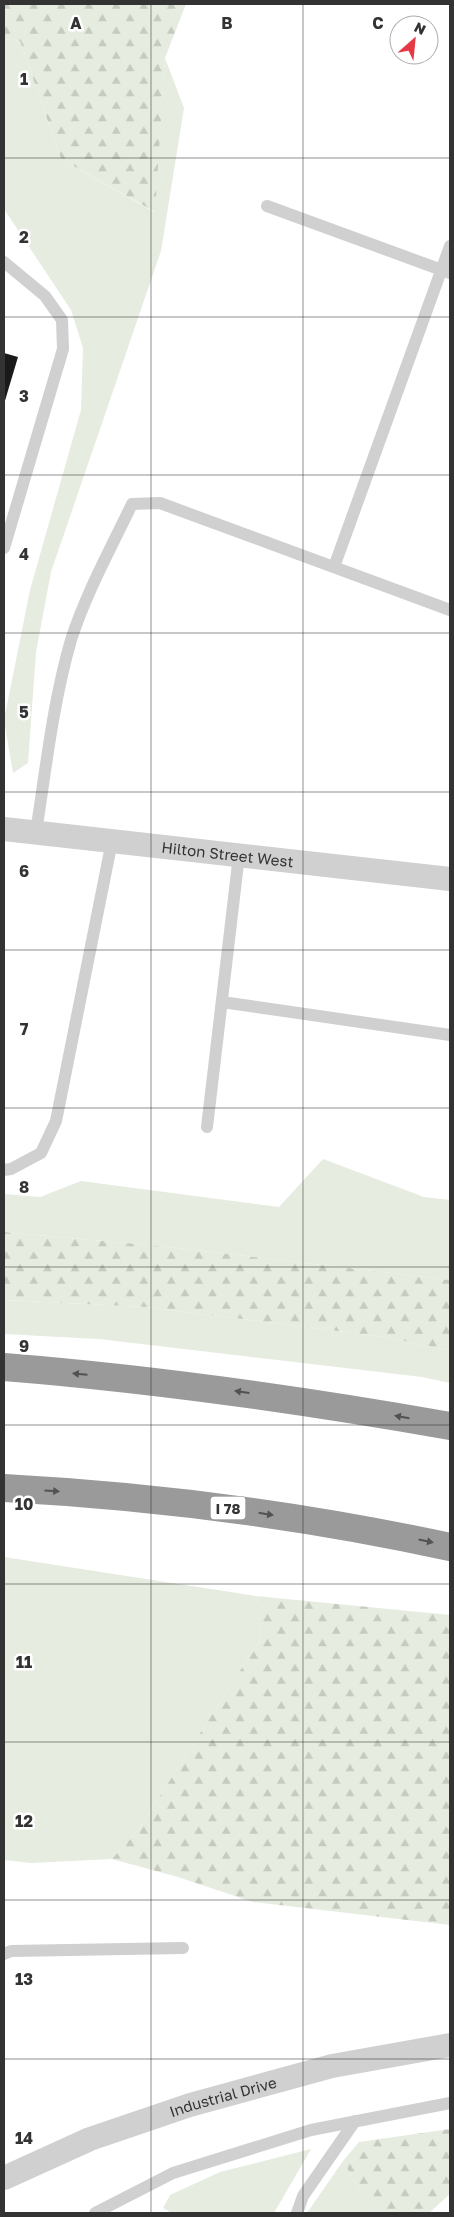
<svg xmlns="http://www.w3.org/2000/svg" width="454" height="2217" viewBox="0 0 454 2217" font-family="'Golos Text',sans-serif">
	<defs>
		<pattern id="forest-firs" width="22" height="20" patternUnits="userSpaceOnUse" patternTransform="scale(1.25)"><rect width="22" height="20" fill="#e6ecdf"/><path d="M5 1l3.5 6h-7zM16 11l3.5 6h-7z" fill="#c6cbc0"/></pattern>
	</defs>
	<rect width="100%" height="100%" fill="#fff"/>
	<path fill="#e6ecdf" d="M4,39L20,41L61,159L154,212L165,58L184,108L161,251L51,572L36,652L28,763L13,773L4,720L30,590L81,410L83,348L71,310L4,209Z
		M323,1159L424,1197L450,1200V1280L170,1247L4,1232V1194L40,1197L81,1181L279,1207Z
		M4,1300L146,1307L385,1337L450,1351V1383L422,1377L99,1339L4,1334Z
		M4,1557L256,1596L261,1638L138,1830L112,1859L31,1863L4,1860Z
		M311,2149L274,2213H172L163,2208L170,2195L220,2172Z
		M343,2161L371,2210L378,2213H307Z"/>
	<path fill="url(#forest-firs)" d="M4,4H186L165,58L155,212L61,159L20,41L4,39Z
		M4,1232L170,1247L450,1280V1351L385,1337L146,1307L4,1300Z
		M256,1596L450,1615V1925L253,1902L178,1877L112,1859L138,1830L261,1638Z
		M450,2129V2194L429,2213H378L371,2210L343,2161L359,2142Z"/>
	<path fill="#1a1a1a" d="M4,353L18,357L4,404Z"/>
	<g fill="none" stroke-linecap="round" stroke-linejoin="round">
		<path stroke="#d0d0d0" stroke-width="12" d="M267,206L450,273
			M4,262L45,296L62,320L63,349L4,548
			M334,567L450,246
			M36,832C46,768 53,702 71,640C86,593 111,548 132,504L160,503L450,610
			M222,1002L450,1035
			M207,1127L239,855
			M4,1170L11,1169L41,1153L56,1121L112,841
			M4,1954L11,1951L183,1948
			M95,2213L173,2173L311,2130L450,2103
			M297,2213L303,2196L355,2121"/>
		<g stroke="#d0d0d0" stroke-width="24">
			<path id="s1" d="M4,829L450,879"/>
			<path id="s2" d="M4,2178L90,2139L190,2105L332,2066L450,2045"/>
		</g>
		<path stroke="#9a9a9a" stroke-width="28" d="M4,1367C154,1379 302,1400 450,1426
			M4,1488C154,1496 303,1515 450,1547"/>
	</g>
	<defs><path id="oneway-solid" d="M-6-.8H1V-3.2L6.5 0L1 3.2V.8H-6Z" transform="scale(1.25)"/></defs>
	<g fill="#525252">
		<use href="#oneway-solid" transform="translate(80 1374) rotate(-175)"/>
		<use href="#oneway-solid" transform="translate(242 1392) rotate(-172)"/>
		<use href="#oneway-solid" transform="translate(402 1417) rotate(-170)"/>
		<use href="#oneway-solid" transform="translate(52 1491) rotate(3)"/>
		<use href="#oneway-solid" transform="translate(266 1514) rotate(9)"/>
		<use href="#oneway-solid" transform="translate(426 1541) rotate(12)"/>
	</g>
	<path fill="none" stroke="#333" stroke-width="1" stroke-opacity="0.55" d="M151,4V2213M303,4V2213M4,158H450M4,317H450M4,475H450M4,633H450M4,792H450M4,950H450M4,1108H450M4,1267H450M4,1425H450M4,1584H450M4,1742H450M4,1900H450M4,2059H450"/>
	<g text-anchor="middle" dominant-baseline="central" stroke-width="5" stroke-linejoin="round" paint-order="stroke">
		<rect fill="#fff" stroke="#707070" stroke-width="1" x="210.5" y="1496.5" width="35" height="23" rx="4"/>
		<g font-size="14" font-weight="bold" fill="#333">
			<text x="228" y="1508">I 78</text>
		</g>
		<g font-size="15" fill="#333" stroke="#fff">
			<text stroke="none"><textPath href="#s1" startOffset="225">Hilton Street West</textPath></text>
			<text stroke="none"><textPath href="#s2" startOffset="234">Industrial Drive</textPath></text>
		</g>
	</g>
	<g font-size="16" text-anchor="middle" font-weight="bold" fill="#333" stroke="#fff" stroke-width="5" stroke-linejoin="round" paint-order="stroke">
		<text x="76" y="29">A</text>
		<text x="227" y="29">B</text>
		<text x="378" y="29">C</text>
		<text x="24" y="85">1</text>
		<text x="24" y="243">2</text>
		<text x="24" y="402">3</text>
		<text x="24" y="560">4</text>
		<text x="24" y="718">5</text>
		<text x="24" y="877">6</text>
		<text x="24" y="1035">7</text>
		<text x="24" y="1193">8</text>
		<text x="24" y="1352">9</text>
		<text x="24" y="1510">10</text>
		<text x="24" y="1668">11</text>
		<text x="24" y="1827">12</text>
		<text x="24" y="1985">13</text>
		<text x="24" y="2144">14</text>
	</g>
	<rect width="454" height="2217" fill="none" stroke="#333333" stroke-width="10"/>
	<g transform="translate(414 40) rotate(27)"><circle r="24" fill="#ffffff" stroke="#adadad"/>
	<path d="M0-4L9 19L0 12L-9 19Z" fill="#e63946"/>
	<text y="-8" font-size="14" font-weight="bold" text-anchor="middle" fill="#333333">N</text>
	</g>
</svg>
